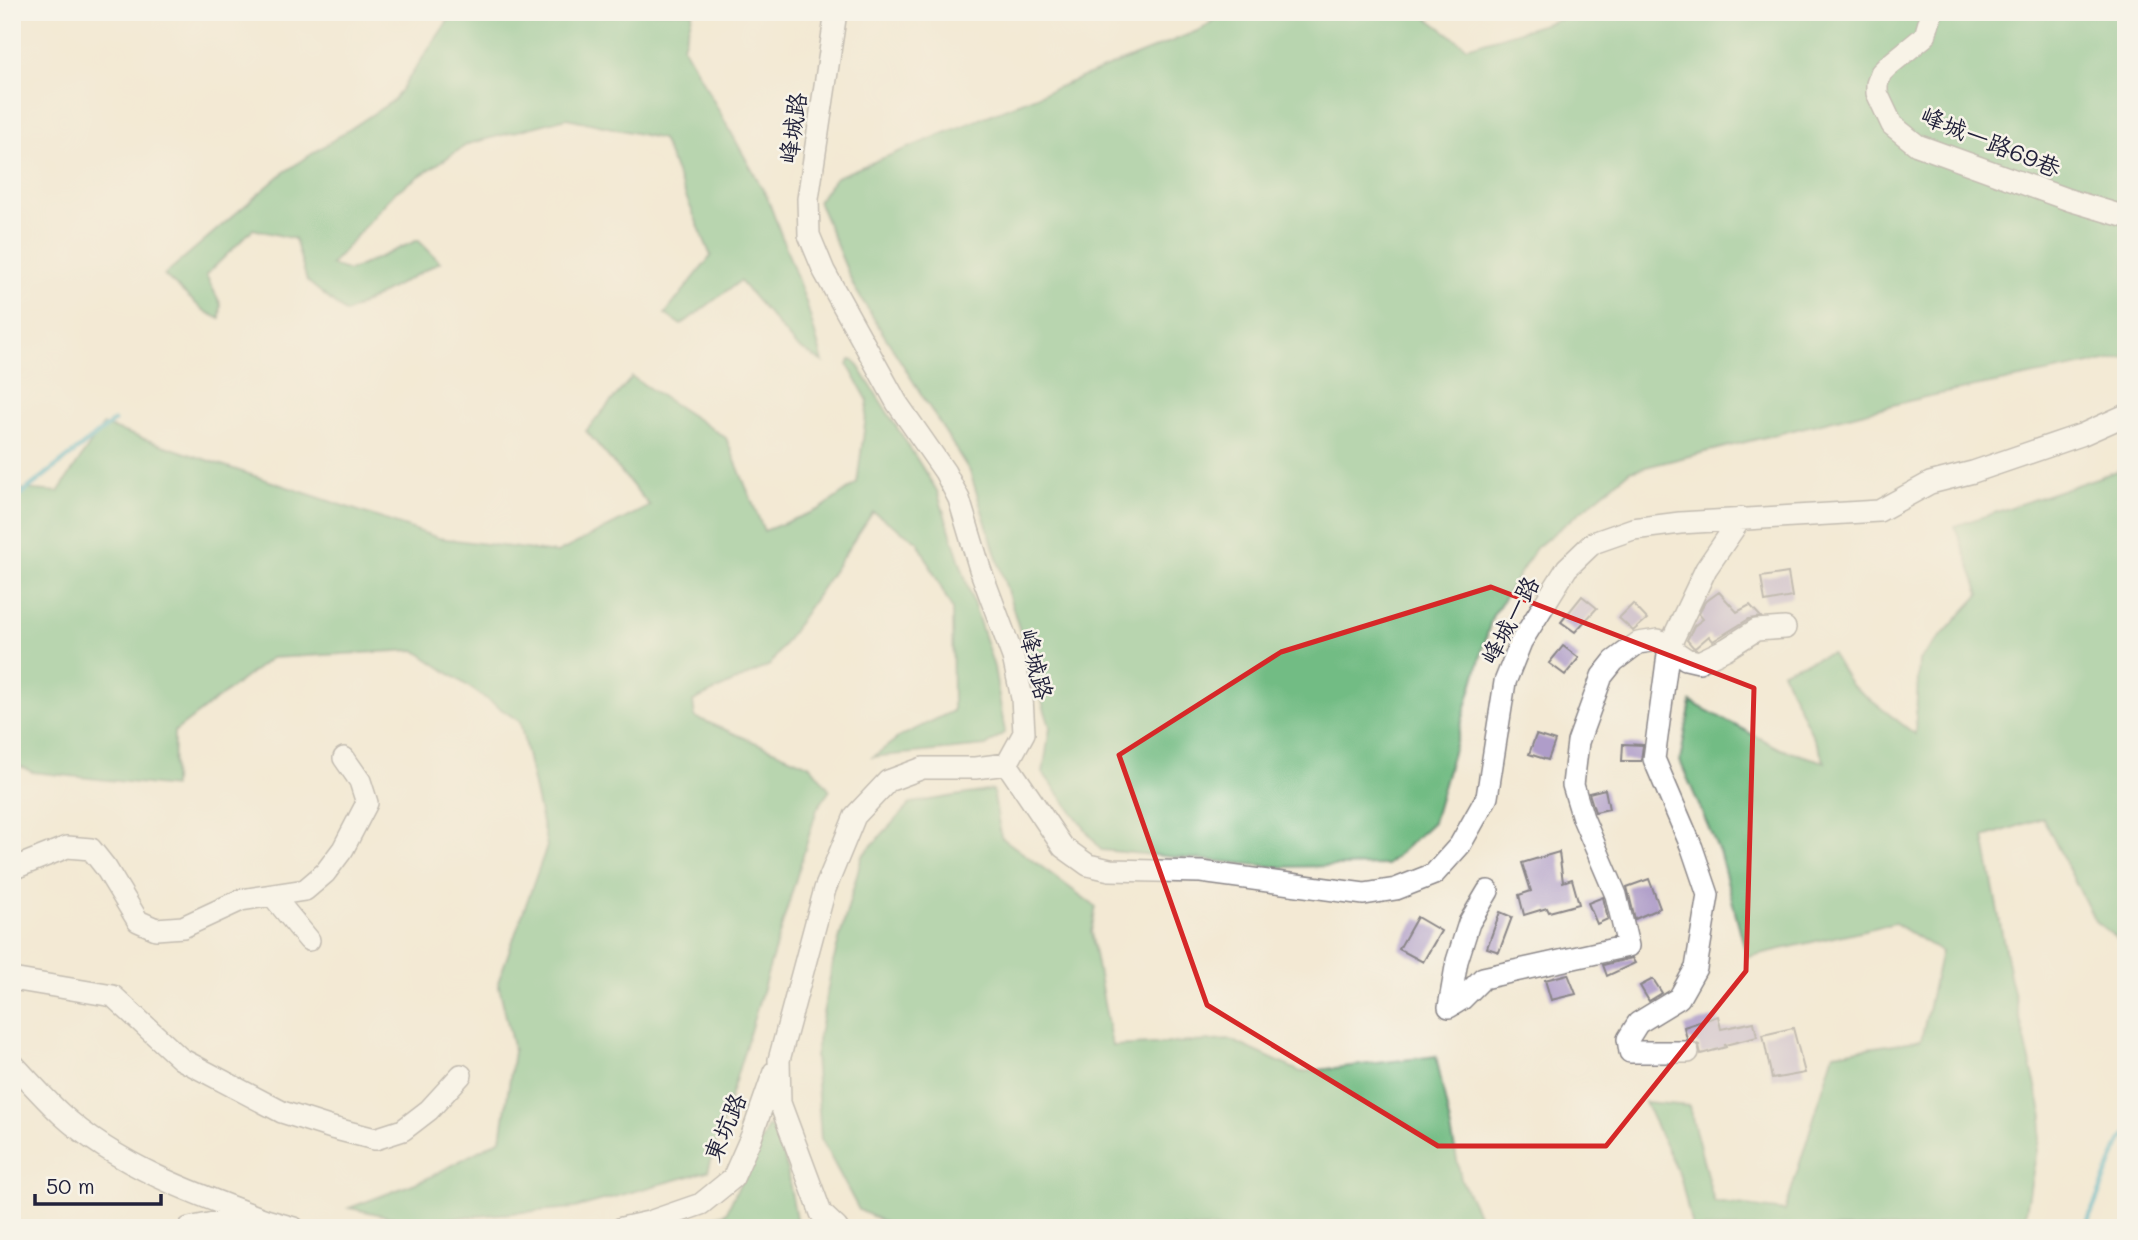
<svg xmlns="http://www.w3.org/2000/svg" width="2138" height="1240" viewBox="0 0 2138 1240" font-family="Mali,'LXGW WenKai TC',sans-serif">
	<rect width="100%" height="100%" fill="#f7f3e8"/>
	<filter id="ink" filterUnits="userSpaceOnUse"><feTurbulence type="fractalNoise" baseFrequency=".0143" numOctaves="2"/><feDisplacementMap in="SourceGraphic" scale="14" xChannelSelector="R" yChannelSelector="G"/><feConvolveMatrix kernelMatrix="1 2 1 2 8 2 1 2 1" color-interpolation-filters="sRGB"/></filter>
	<filter id="wash" filterUnits="userSpaceOnUse"><feTurbulence type="fractalNoise" baseFrequency=".00686" numOctaves="4" result="noise"/><feDisplacementMap in="SourceGraphic" scale="28" xChannelSelector="R" yChannelSelector="G"/><feGaussianBlur stdDeviation="1.57" result="paint"/><feColorMatrix in="noise" values="0 0 0 0 0 0 0 0 0 0 0 0 0 0 0 0 0 1.4 0 .05"/><feComposite in="paint" operator="in"/></filter>
	<g filter="url(#wash)">
		<rect width="100%" height="100%" fill="#f3e9d4"/>
		<path fill="#72bc84" stroke="#4a6f60" stroke-width="2" d="M454,12H693L683,46L767,197L806,302L823,362L796,346L740,281L681,325L665,314L711,256L662,139L567,118L468,144L394,193L331,265L349,271L418,240L440,262L346,313L307,281L295,239L253,229L206,275L221,305L220,319L204,311L164,275L283,173L394,100Z
			M1224,12H1419L1467,47L1584,12H2126V357L1925,397L1630,471L1536,548L1492,617L1433,822L1387,865L1279,867L1101,850L1043,773L1050,727L970,472L854,287L818,201L836,177L1202,29Z
			M850,360L855,361L937,491L994,667L1005,732L986,746L873,757L899,737L953,711L952,609L918,542L873,512L770,665L693,701L695,717L811,766L830,790L817,809L708,1171L575,1208L411,1221L349,1208L426,1179L501,1139L514,1051L498,982L547,846L520,722L415,650L271,658L174,732L173,787L32,772L12,762V488L58,492L103,425L439,538L557,553L650,506L586,431L632,377L726,438L764,531L820,509L857,483L868,401L848,365Z
			M2126,468V945L2095,921L2043,818L1984,837L2010,976L2043,1116L2023,1228H1692L1681,1179L1645,1102L1689,1106L1714,1202L1785,1211L1834,1053L1921,1040L1941,952L1895,923L1747,957L1720,854L1680,761L1691,702L1780,749L1825,762L1782,671L1831,653L1851,685L1915,734L1919,660L1980,594L1955,526Z
			M993,790L1001,837L1096,907L1091,932L1112,1046L1231,1040L1301,1072L1436,1056L1461,1179L1485,1228H897L859,1210L821,1139L815,1056L832,966L862,856L911,803Z
			M768,1126L780,1135L798,1228H675L726,1213Z"/>
		<g fill="none" stroke-linecap="round" stroke-linejoin="round">
			<path stroke="#43acc2" stroke-width="5" d="M12,501L114,421
				M2085,1228L2121,1140L2126,1135"/>
		</g>
		<g id="blocks">
			<path fill="#af9dc9" d="M1788,573L1792,597L1765,602L1761,577Z
				M1719,592L1737,612L1750,605L1761,617L1749,619L1713,641L1709,636L1695,648L1693,647L1687,640L1694,626L1703,619L1699,614L1704,603Z
				M1582,596L1597,608L1575,632L1561,622Z
				M1633,604L1647,619L1633,631L1619,618Z
				M1563,646L1579,658L1565,675L1549,663Z
				M1536,735L1555,741L1548,760L1529,754Z
				M1623,744L1643,745L1641,761H1622Z
				M1605,789L1609,809L1595,812L1589,793Z
				M1559,852L1563,882L1572,879L1579,904L1549,912L1547,908L1524,915L1519,895L1531,891L1522,863Z
				M1649,879L1660,908L1635,919L1627,887Z
				M1603,897L1608,919L1597,924L1588,903Z
				M1500,912L1512,917L1499,952L1487,948Z
				M1417,917L1441,931L1423,962L1399,949Z
				M1632,958L1635,963L1607,976L1603,965Z
				M1568,974L1576,994L1551,1000L1545,980Z
				M1653,979L1662,993L1649,1001L1640,986Z
				M1718,1016L1721,1029L1754,1022L1757,1037L1725,1045L1726,1047L1701,1054L1699,1045L1687,1039L1684,1027Z
				M1793,1028L1805,1073L1772,1079L1763,1035Z"/>
		</g>
	</g>
	<g filter="url(#ink)">
		<use href="#blocks" fill-opacity="0" stroke="#8a8688" stroke-width="2"/>
		<g fill="none" stroke-linecap="round" stroke-linejoin="round">
			<g stroke="#8a8688" stroke-width="24">
				<path id="minor" d="M836,12L808,199L809,235L824,271L897,403L945,472L959,499L980,569L1013,657L1022,698L1024,733L1007,764L975,768H923L888,781L855,816L825,889L779,1060L780,1103L821,1213L837,1228
					M1932,12L1925,36L1888,66L1881,73L1877,84V93L1892,125L1917,145L2069,200L2126,217
					M1007,764L1063,847L1088,865L1110,870L1201,872L1364,894L1396,889L1434,874L1460,845L1487,797L1505,682L1521,642L1567,568L1593,543L1633,529L1680,523L1879,511L1930,483L1973,472L2081,435L2126,415
					M12,869L67,847L91,849L106,868L138,921L156,929L183,927L241,900L305,890L325,873L343,849L367,803L360,781L344,758
					M1488,891L1469,923L1457,961L1449,1007L1462,999L1483,978L1628,946L1616,895L1583,818L1573,785L1578,742L1602,676L1614,661L1638,643L1658,640L1686,659L1699,662L1726,649L1756,630L1785,628
					M273,896L309,940
					M12,979L113,996L181,1059L282,1112L332,1128L375,1139L403,1130L429,1110L461,1075
					M1688,1052H1630L1628,1039L1638,1023L1679,998L1696,968L1708,895L1692,848L1654,759L1669,647L1706,569L1741,518
					M12,1063C28,1080 44,1098 61,1114C118,1166 195,1194 266,1220
					M189,1228L223,1221L266,1220L294,1228
					M622,1228L649,1222L701,1204L733,1178L752,1135L774,1072"/>
			</g>
			<use href="#minor" stroke="#fff" stroke-width="21"/>
		</g>
	</g>
	<path d="M0 0H2138V1240H0ZM1491,587L1754,688L1746,971L1606,1146H1438L1207,1005L1119,755L1281,652Z" fill="#f3e9d4" fill-opacity=".55" fill-rule="evenodd"/>
	<path fill="none" stroke="#d62828" stroke-width="5" stroke-linejoin="round" d="M1491,587L1754,688L1746,971L1606,1146H1438L1207,1005L1119,755L1281,652Z"/>
	<g text-anchor="middle" dominant-baseline="central" stroke-width="5" stroke-linejoin="round" paint-order="stroke">
		<g font-size="24" fill="#22223b" stroke="#f7f3e8">
			<text transform="translate(792 128) rotate(-82)">峰城路</text>
			<text transform="translate(1991 141) rotate(22)">峰城一路69巷</text>
			<text transform="translate(1509 620) rotate(-62)">峰城一路</text>
			<text transform="translate(1037 664) rotate(76)">峰城路</text>
			<text transform="translate(724 1127) rotate(-67)">東坑路</text>
		</g>
	</g>
	<rect width="2138" height="1240" fill="none" stroke="#f7f3e8" stroke-width="42"/>
	<path d="M35 1194v10h126v-10" fill="none" stroke="#22223b" stroke-width="3.5"/>
	<text x="46" y="1194" font-size="21" fill="#22223b" stroke="#f7f3e8" stroke-width="5" paint-order="stroke">50 m</text>
</svg>
